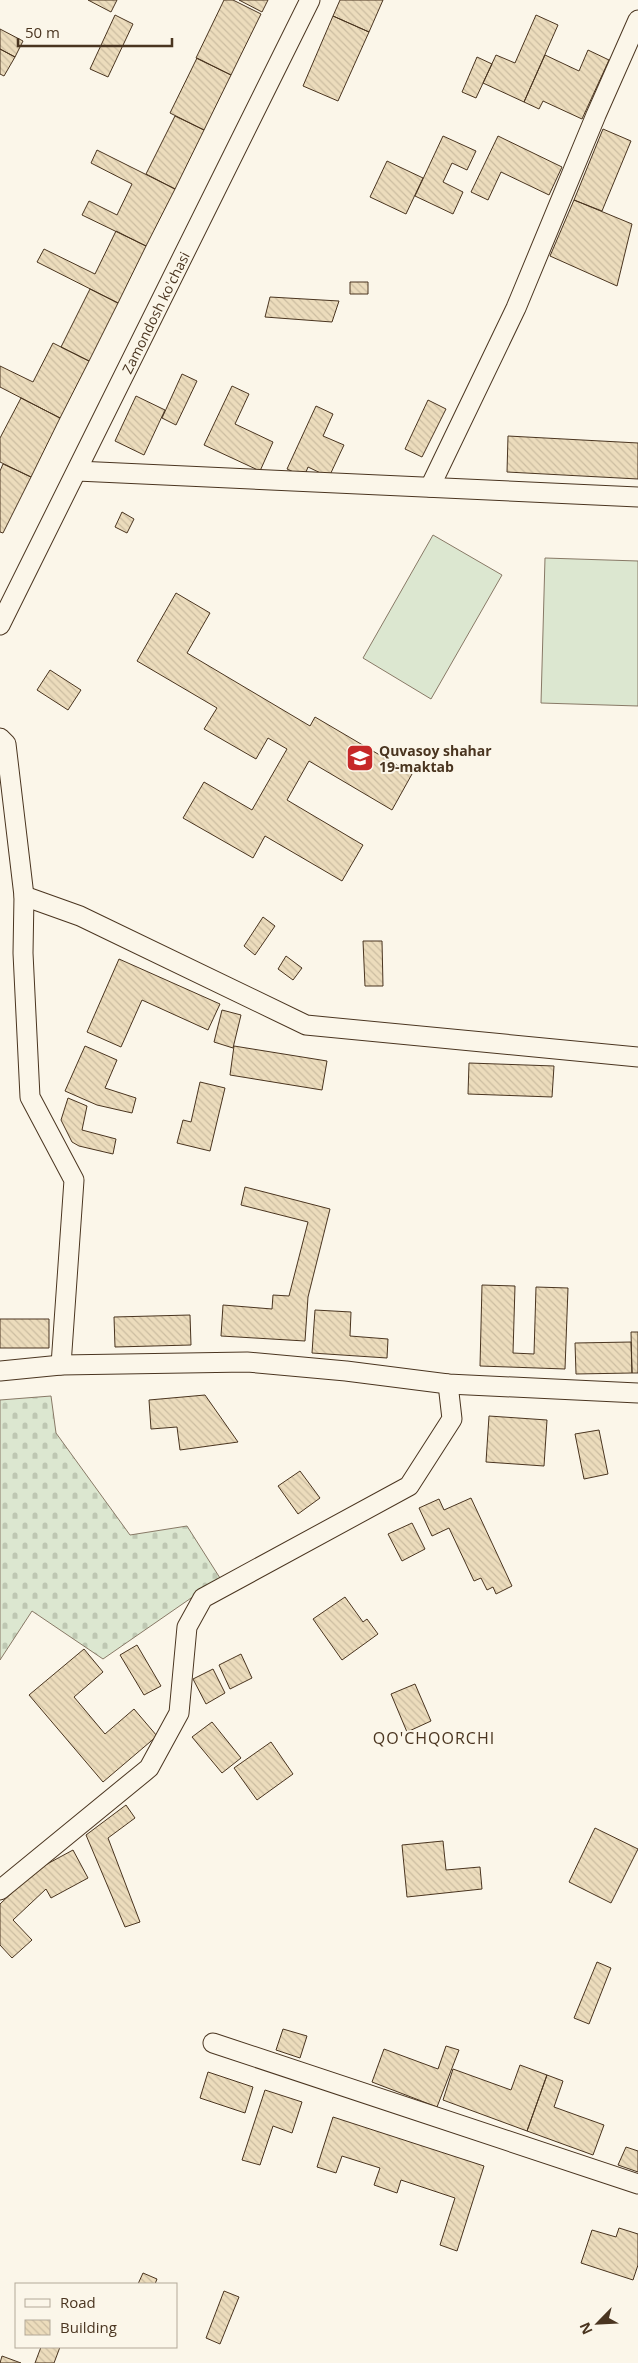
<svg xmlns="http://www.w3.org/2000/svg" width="638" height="2363" viewBox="0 0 638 2363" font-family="'Open Sans',sans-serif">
	<defs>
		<pattern id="cemetery-stones" width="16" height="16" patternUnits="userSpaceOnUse" patternTransform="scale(1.25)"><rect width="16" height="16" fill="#dce7d0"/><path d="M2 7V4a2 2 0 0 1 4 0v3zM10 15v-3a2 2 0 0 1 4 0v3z" fill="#bec7b2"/></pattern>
		<pattern id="building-back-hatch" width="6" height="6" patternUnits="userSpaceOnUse" patternTransform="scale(1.25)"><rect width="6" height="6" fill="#ecdcbc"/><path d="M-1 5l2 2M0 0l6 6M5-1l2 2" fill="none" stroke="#ccbda1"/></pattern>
	</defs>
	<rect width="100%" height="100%" fill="#fbf6e9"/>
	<path fill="url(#cemetery-stones)" stroke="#887966" d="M51,1396L56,1433L130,1535L187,1526L220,1578L103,1659L32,1611L0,1660V1400Z"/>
	<path fill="#dce7d0" stroke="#887966" d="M433,535L502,575L431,699L363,658Z
		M545,558L638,561V706L541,703Z"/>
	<path fill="url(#building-back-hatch)" stroke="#4a3520" d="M88,0H117L111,12Z
		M224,0H233L261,14L231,75L196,58Z
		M239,0H268L262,12Z
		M340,0H383L369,32L333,16Z
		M115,15L133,24L108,77L90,69Z
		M536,15L558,25L524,102L483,83L496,55L515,63Z
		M333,16L369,32L338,101L303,86Z
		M0,29L23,41L15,57L0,49Z
		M0,49L15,57L4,76L0,74Z
		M588,50L609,60L582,119L543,101L539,109L524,102L545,55L579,71Z
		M477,57L492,64L476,98L462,92Z
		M197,58L231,75L204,130L170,113Z
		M175,116L204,130L175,189L146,174Z
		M603,129L631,141L602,211L574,200Z
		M443,136L476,151L467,170L452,163L443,182L463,192L453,214L415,196Z
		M498,136L562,167L549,195L501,172L488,200L471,192Z
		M97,150L175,189L146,246L82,215L89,201L117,215L132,184L91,163Z
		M387,161L423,178L406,214L370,197Z
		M574,200L632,224L617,286L550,256Z
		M116,231L146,246L118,303L37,262L44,249L95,274Z
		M350,282H368V294H350Z
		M90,289L118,303L89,361L61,347Z
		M270,297L339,301L332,322L265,317Z
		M53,343L89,361L60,418L0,387V366L33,382Z
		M182,374L197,381L176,425L162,418Z
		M232,386L249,394L235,424L273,442L260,471L204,445Z
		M136,396L165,410L144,455L115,441Z
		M21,398L60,418L31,477L0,462V438Z
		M428,400L446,409L422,457L405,449Z
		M316,406L333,414L323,436L344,445L329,477L308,467L304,477L287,469Z
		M508,436L638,443V479L507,472Z
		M3,464L31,477L3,533L0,532V471Z
		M122,512L134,519L127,533L115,527Z
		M176,593L210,613L187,653L310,726L315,717L412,774L392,810L309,761L287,800L363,845L342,881L265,836L253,858L183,818L204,782L252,810L287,749L268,738L256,759L204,729L217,708L137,661Z
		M50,670L81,690L68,710L37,690Z
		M263,917L275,926L255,955L244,946Z
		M363,941H382L383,986H365Z
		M286,956L302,968L293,980L278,969Z
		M119,959L220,1004L208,1030L142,1000L121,1047L87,1032Z
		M222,1010L241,1015L233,1048L214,1042Z
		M85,1046L117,1060L105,1088L136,1098L132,1113L97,1105L65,1091Z
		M234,1046L327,1061L322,1090L230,1075Z
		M469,1063L554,1066L552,1097L468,1094Z
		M200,1082L225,1088L210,1151L177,1143L183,1120L191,1122Z
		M68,1098L87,1106L82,1130L116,1139L113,1154L79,1146L72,1142L61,1120Z
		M245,1187L330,1209L308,1297L305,1341L221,1336L223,1305L272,1309L273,1295L289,1296L308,1222L241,1205Z
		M482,1285L515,1286L513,1353L534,1354L536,1287L568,1288L565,1369L480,1366Z
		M315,1310L351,1312L350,1336L388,1339L387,1358L312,1353Z
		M190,1315L191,1345L115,1347L114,1317Z
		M0,1319H49V1348H0Z
		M631,1332H638V1373H632Z
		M631,1342L632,1373L576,1374L575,1343Z
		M205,1395L238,1442L180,1450L177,1427L151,1429L149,1400Z
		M489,1416L547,1420L544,1466L486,1462Z
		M599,1430L608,1474L584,1479L575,1434Z
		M300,1471L320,1498L298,1514L278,1486Z
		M471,1498L512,1586L496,1594L493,1587L487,1590L481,1578L474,1581L449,1528L432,1536L419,1508L439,1499L444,1510Z
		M412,1523L425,1549L402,1561L388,1534Z
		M345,1597L363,1622L367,1619L378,1634L342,1660L313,1619Z
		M137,1645L161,1686L144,1695L120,1655Z
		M84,1649L103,1672L74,1697L105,1734L134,1709L157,1736L103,1782L29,1695Z
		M241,1654L252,1678L230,1689L219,1665Z
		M213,1669L225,1693L206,1704L193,1679Z
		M415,1684L431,1721L407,1732L391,1694Z
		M212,1722L241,1758L222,1773L192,1737Z
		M271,1742L293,1774L257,1800L234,1768Z
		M126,1805L135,1818L108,1838L140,1922L125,1927L86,1835Z
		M595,1828L638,1849L611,1903L569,1882Z
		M443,1841L446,1870L480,1867L482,1889L407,1897L402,1845Z
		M73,1850L88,1878L51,1898L46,1889L13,1920L32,1940L12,1958L0,1945V1904L36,1870Z
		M597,1962L611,1968L589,2024L574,2018Z
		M283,2029L307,2036L300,2058L276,2050Z
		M446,2046L459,2050L437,2107L372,2082L384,2049L438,2069Z
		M520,2065L547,2075L527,2131L443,2100L453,2069L511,2090Z
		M208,2072L253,2087L245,2113L200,2098Z
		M547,2075L563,2081L554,2107L604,2125L593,2155L527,2131Z
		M265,2090L302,2102L292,2133L273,2126L260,2165L242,2160Z
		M333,2117L484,2166L457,2251L440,2245L455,2198L401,2180L397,2193L374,2185L380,2168L342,2156L336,2173L317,2167Z
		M626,2147L638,2151V2172L618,2165Z
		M619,2228L638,2234V2265L633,2280L581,2263L592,2230L616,2237Z
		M143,2273L157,2279L155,2284H138Z
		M224,2291L239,2297L220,2344L206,2338Z
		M41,2347H60L54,2363H35Z
		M2,2356L21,2363H0Z"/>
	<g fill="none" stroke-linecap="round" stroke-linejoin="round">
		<g stroke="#4a3520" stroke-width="21">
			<g id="street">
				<path d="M77,471L638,497"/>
				<path d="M430,487L516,308L596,115L638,20"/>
				<path id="s1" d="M0,625L310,0"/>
				<path d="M0,738L6,744L24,896L23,953L30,1097L74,1180L61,1365"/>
				<path d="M24,896L80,916L306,1025L638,1057"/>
				<path d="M0,1371L61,1365L247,1362L346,1371L448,1384L638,1393"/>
				<path d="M0,1890L149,1768L179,1713L187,1627L203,1598L409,1486L452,1419L448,1384"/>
				<path d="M213,2043L638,2184"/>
			</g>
		</g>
		<use href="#street" stroke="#fbf6e9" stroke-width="19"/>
	</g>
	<defs>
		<g id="school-square" transform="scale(1.4375)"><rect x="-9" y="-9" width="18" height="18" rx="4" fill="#c62828" stroke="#fbf6e9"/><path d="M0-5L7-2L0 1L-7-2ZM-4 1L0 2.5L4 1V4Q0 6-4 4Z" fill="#fff"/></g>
	</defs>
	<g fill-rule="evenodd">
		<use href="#school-square" x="360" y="758"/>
	</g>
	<g text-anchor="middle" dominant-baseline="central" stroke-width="4" stroke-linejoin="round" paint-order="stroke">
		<g font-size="14" fill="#4a3520" stroke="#fbf6e9">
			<text stroke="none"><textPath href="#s1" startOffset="349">Zamondosh ko'chasi</textPath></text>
		</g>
		<g font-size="14" font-weight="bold" fill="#4a3520" stroke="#fbf6e9" text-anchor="start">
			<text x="379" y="750">Quvasoy shahar<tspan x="379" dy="16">19-maktab</tspan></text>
		</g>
		<g font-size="16" letter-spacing="1" fill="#4a3520" stroke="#fbf6e9">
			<text x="434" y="1738">QO'CHQORCHI</text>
		</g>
	</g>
	<rect x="15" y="2283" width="162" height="65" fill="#fbf6e9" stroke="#b4a999"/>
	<rect x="25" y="2299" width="25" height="8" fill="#fbf6e9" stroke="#b4a999"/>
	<text x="60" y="2308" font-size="15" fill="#4a3520">Road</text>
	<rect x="25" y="2320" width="25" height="15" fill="url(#building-back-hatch)" stroke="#b4a999"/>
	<text x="60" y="2333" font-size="15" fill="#4a3520">Building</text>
	<g transform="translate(598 2323) rotate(246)" stroke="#fbf6e9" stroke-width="4" paint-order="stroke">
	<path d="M0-4L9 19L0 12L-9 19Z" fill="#4a3520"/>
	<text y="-8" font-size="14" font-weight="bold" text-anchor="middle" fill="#4a3520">N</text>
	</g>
	<path d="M18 38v8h154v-8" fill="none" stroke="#4a3520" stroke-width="2.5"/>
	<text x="25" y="38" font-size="15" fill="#4a3520" stroke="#fbf6e9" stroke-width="4" paint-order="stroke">50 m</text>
</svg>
